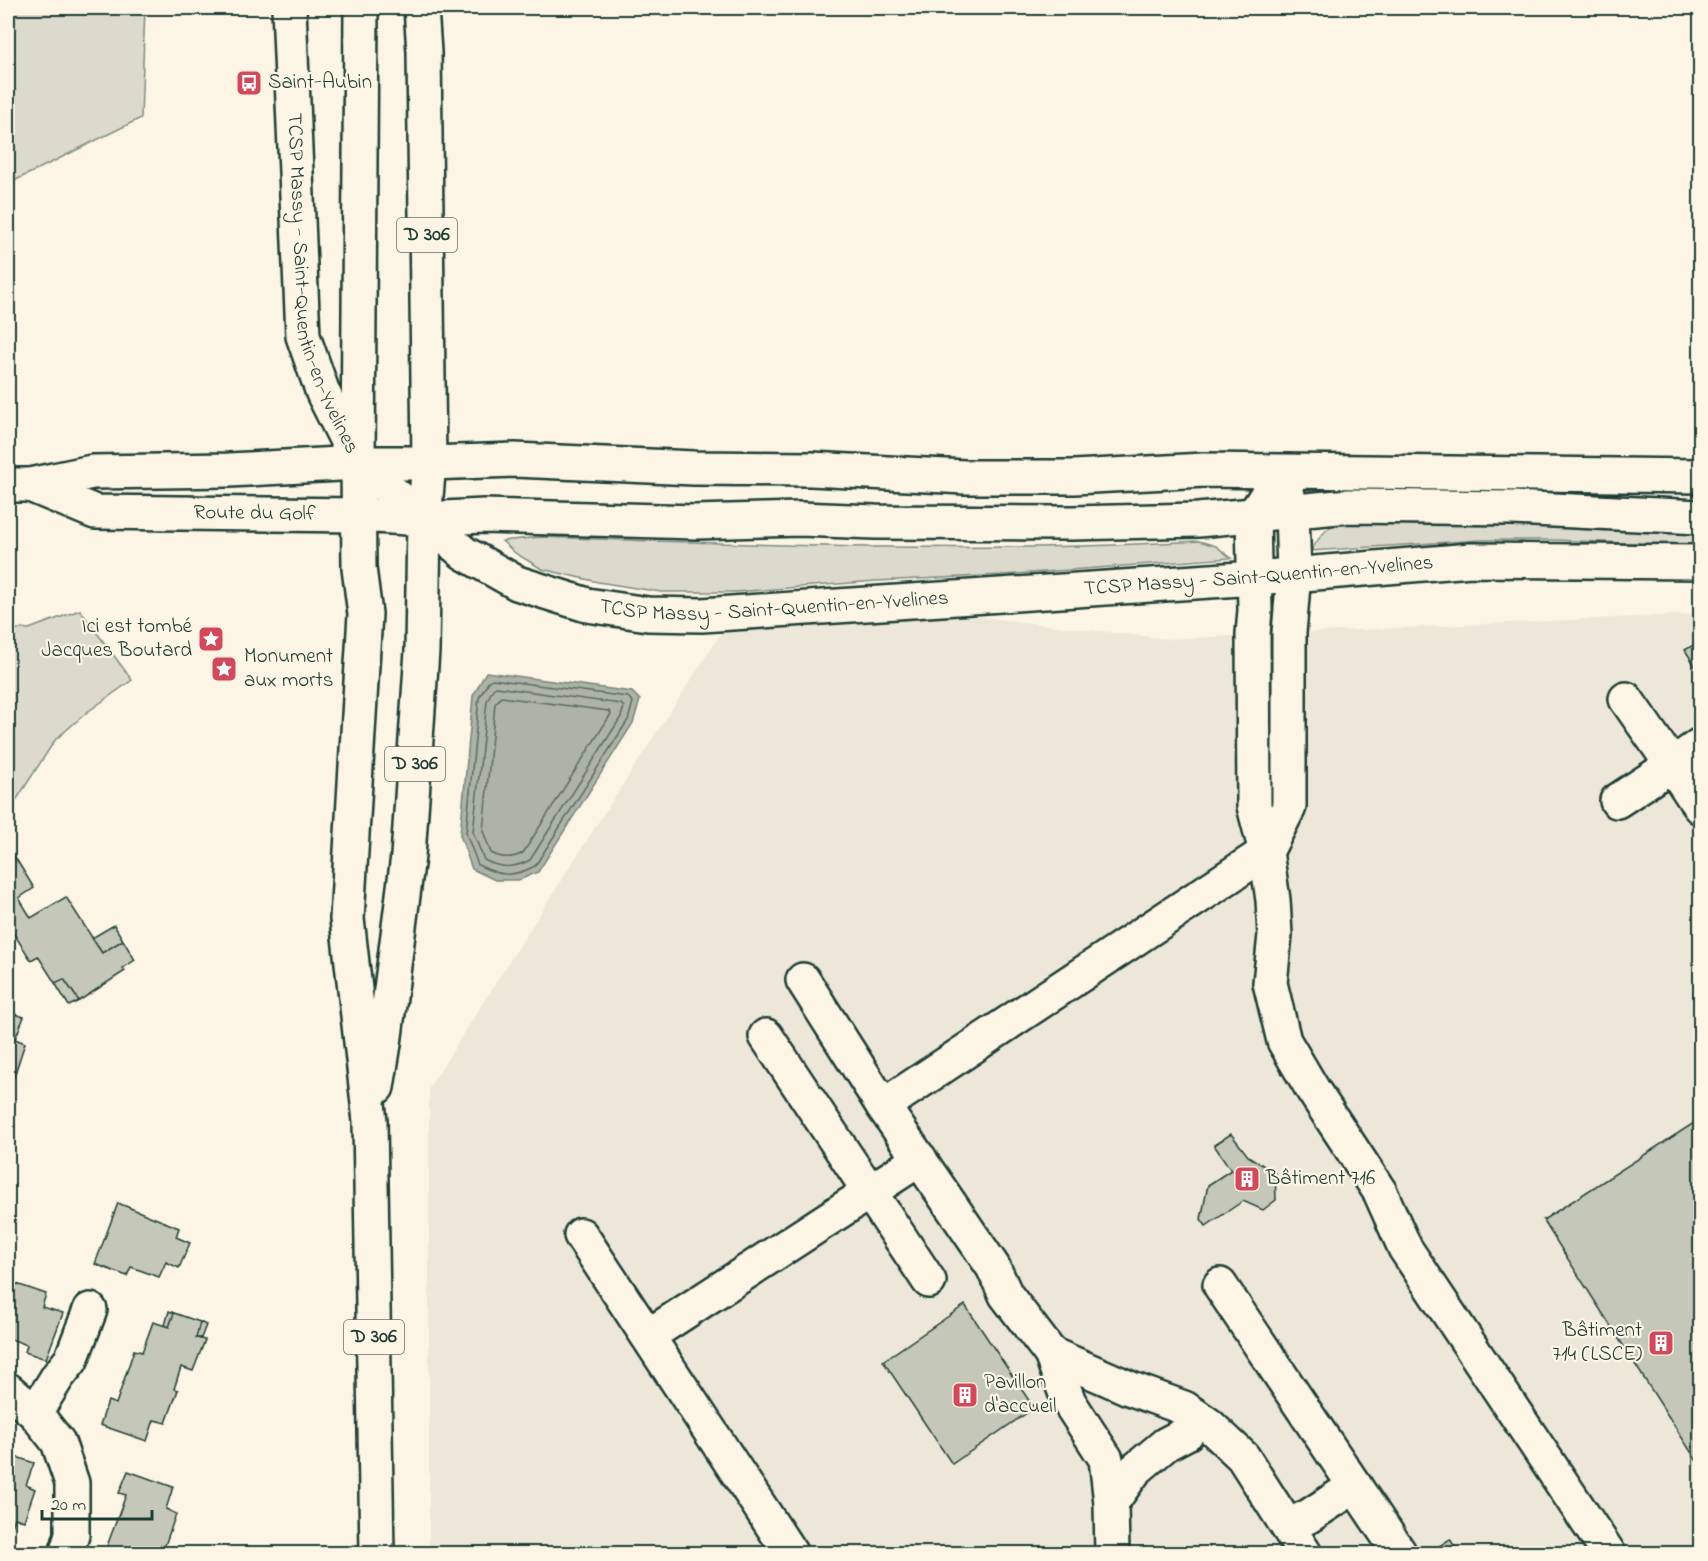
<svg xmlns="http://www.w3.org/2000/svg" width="1708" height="1561" viewBox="0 0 1708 1561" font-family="'Indie Flower',sans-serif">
	<rect width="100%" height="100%" fill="#fcf5e5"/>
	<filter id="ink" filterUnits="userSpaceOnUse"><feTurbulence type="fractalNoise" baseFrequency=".0167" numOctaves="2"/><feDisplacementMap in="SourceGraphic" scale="12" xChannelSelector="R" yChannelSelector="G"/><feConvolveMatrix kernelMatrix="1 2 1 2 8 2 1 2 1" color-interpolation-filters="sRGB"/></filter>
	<g filter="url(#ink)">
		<path fill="#ece7d8" d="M749,590L1168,639L1700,614V1553H429V1088L565,874Z"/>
		<path fill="#dcdacc" stroke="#7e8c80" stroke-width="1.5" d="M8,8H145L141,118L8,184Z
			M1358,517L1700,530V546L1554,540H1480L1311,551C1323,529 1334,521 1358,517Z
			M541,537C760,545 980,554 1199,541L1216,546L1231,558L1003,575L876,581L735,592H661L598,582L542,569L515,553L502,541Z
			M80,610L132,680L86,713L55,740L8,813V647L13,629H29Z"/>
		<path fill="#aeb3a7" stroke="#758479" stroke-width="1.5" d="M486,672L632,692L640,700L633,723L538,872L519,880H495L472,869L460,835L473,696Z"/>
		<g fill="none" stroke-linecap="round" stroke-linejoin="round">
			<path stroke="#586c62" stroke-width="1.5" d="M492,679L628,697L633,702L628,720L535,866C512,878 500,876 478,865L466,833L479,698L489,681Z
				M496,687L621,704L624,707L621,717L530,860C513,869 500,868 484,860L473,832L487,701L493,689Z
				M501,697L609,711L611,714L523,853C512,859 502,859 491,853L483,831L495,704Z"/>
		</g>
		<path fill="#c5c7b9" stroke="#1f3d34" stroke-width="1.5" d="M1695,644L1700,653V674L1685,650Z
			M8,846L34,888L19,898L31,918L66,897L102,953L123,940L135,960L123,968L125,971L79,1001L64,979L55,983L38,956L31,960L12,931L8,934Z
			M114,925L123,940L102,953L92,938Z
			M64,979L79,1001L69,1006L55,983Z
			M8,1012L24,1017L15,1039L25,1043L8,1095Z
			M1700,1119V1466L1543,1220Z
			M1231,1134L1248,1156L1275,1173L1276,1200L1263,1210L1243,1201L1206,1226L1201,1219L1208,1185L1231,1170L1214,1145Z
			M118,1203L179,1228L176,1237L190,1243L179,1268L166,1262L159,1277L131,1267L127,1276L95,1264Z
			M8,1281L46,1294L42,1307L63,1313L46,1359L25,1352L27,1345L8,1338Z
			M965,1305L1034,1408L952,1464L883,1361Z
			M169,1311L174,1313L169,1327L165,1325Z
			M174,1313L200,1322L196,1338L205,1340L193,1371L181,1367L174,1389L178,1390L166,1423L154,1420L147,1441L100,1425L108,1401L116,1404L134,1350L142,1352L153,1322L169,1327Z
			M200,1322L206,1325L201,1338H196Z
			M8,1454L34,1463L26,1485L35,1489L24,1521L15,1518L8,1538Z
			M128,1471L173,1487L166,1509L176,1514L162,1554H104L126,1495L119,1493Z
			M1450,1539L1459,1554H1427Z"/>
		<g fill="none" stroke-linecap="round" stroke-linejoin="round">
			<g stroke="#1f3d34" stroke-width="38">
				<g id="minor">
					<path id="s1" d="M289,8L303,336L323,393L358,463L464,553L517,583L587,605L648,614L702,615L1255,578L1471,560L1700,562"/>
					<path d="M1282,472L1253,516L1255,610L1253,634L1254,806L1266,852L1273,900L1275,935L1270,983L1284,1041L1313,1090L1380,1192L1405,1248L1609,1554"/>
					<path d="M8,485H30L92,472L229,470L358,463"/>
					<path id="s2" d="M30,485L95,512L358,515"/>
					<path d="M1700,745L1672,765L1700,807"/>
					<path d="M1617,801L1672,765L1626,699"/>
					<path d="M803,980L883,1106L993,1267L1006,1295L1051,1354L1069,1402L1106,1459L1111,1503L1112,1554"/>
					<path d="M766,1036L929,1281"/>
					<path d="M883,1106L1266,852L1289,807V633L1294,573L1292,512L1285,483"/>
					<path d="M581,1235L791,1554"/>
					<path d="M1220,1285L1399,1552"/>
					<path d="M648,1336L920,1159"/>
					<path d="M1051,1354L1129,1388L1184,1408L1209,1425L1243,1457L1305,1554"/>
					<path d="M8,1390L35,1413L58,1442L72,1483V1535L66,1554"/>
					<path d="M35,1413L58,1376L71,1360L90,1310"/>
					<path d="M1111,1503L1135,1470L1166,1444L1187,1433L1196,1416"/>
					<path d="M1288,1526L1309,1516L1355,1486"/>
				</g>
			</g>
			<g stroke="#1f3d34" stroke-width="38">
				<path id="major" d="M361,8L358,463L359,568L365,614L347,919L370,1121L377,1554
					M358,463H429L515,460L694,468L811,469L965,477H1074L1204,470L1700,476
					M358,515L424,519L484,516L696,522L800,519L875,522L1072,523L1198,520L1349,506L1512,508L1700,517
					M377,1087L384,1044L408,856L422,651L424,519L429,463L424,52L421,8"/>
			</g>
			<use href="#minor" stroke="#fcf5e5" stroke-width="33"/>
			<use href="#major" stroke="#fcf5e5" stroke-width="33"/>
		</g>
	</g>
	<defs>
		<g id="bus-square" transform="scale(1.35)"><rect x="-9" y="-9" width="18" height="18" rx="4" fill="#d1495b" stroke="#fcf5e5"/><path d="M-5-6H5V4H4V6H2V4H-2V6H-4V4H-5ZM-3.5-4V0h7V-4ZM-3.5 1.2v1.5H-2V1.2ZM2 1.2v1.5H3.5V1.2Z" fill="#fff"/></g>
		<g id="sight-square" transform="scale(1.35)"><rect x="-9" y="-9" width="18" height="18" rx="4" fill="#d1495b" stroke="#fcf5e5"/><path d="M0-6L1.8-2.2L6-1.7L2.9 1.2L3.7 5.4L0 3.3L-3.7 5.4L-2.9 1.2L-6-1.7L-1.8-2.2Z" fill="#fff"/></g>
		<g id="building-square" transform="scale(1.35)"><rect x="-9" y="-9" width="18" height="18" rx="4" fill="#d1495b" stroke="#fcf5e5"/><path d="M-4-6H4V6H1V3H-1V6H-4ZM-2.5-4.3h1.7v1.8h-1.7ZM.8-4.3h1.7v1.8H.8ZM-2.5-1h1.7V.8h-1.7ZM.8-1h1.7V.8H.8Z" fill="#fff"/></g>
	</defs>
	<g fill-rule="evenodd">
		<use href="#bus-square" x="249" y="83"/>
		<use href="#sight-square" x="211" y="639"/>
		<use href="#sight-square" x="224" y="669"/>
		<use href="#building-square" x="1247" y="1179"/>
		<use href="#building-square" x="1661" y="1343"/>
		<use href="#building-square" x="965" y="1395"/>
	</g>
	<g text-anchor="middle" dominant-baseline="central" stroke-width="4.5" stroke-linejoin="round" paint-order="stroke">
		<g fill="#fcf5e5" stroke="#617469" stroke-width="1.5">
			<rect x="397" y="218" width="60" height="34" rx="4.5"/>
			<rect x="385" y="747" width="60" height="34" rx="4.5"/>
			<rect x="344" y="1320" width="60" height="34" rx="4.5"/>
		</g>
		<g font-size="20" font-weight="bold" fill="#1f3d34">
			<text x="427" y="235">D 306</text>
			<text x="415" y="764">D 306</text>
			<text x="374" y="1337">D 306</text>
		</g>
		<g font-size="21" fill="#1f3d34" stroke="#fcf5e5" text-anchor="start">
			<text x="268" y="83">Saint-Aubin</text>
			<text x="192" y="627" text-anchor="end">Ici est tombé<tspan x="192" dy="24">Jacques Boutard</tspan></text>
			<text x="244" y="657">Monument<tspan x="244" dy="24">aux morts</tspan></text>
			<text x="1266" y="1179">Bâtiment 716</text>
			<text x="1642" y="1331" text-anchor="end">Bâtiment<tspan x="1642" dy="24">714 (LSCE)</tspan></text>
			<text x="984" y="1383">Pavillon<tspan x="984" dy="24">d'accueil</tspan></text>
		</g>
		<g font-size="21" fill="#1f3d34" stroke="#fcf5e5">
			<text stroke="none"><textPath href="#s1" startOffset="280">TCSP Massy - Saint-Quentin-en-Yvelines</textPath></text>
			<text stroke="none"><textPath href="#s2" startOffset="230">Route du Golf</textPath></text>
			<text stroke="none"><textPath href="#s1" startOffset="1414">TCSP Massy - Saint-Quentin-en-Yvelines</textPath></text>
			<text stroke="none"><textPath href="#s1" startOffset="928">TCSP Massy - Saint-Quentin-en-Yvelines</textPath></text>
		</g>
	</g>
	<rect width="1708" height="1561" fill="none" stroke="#fcf5e5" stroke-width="30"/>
	<rect x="15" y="15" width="1678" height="1531" fill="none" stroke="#1f3d34" stroke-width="2" filter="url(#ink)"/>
	<path d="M42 1510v9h110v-9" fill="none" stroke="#1f3d34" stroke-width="3"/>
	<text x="51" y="1510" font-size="18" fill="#1f3d34" stroke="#fcf5e5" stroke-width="4.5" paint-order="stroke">20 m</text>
</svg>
